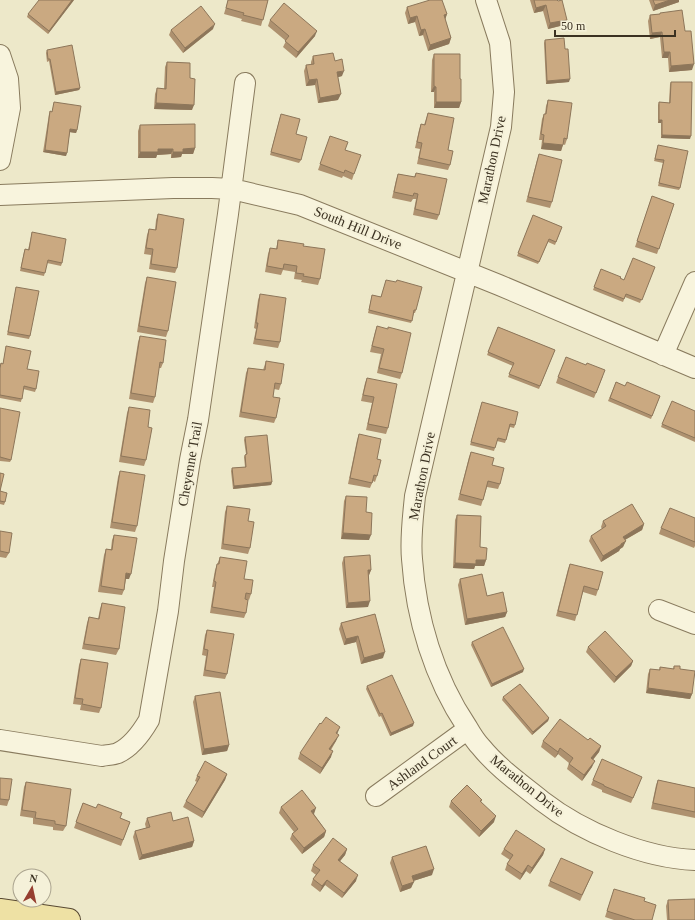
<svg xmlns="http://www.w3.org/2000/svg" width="695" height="920" viewBox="0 0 695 920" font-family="Georgia,serif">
	<rect width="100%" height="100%" fill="#ede8c9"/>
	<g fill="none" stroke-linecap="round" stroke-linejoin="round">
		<g stroke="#897b5e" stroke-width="22">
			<path id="minor" d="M486,0L500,43L504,92L501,127L415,496C413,517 410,538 412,559C416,618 434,678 467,727C471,734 475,741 481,747C498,768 521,784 542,801C582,832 644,858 695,860
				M0,55L8,79L10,108L0,160
				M0,195L173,188H212L232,189L300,205L499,285L695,368
				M663,355L695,282
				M659,610L695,624
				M0,740L102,756C107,755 113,755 118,753C131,747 142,732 149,720L168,611L174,561L190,460L198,420L228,214L245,83
				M376,796L468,729"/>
		</g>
		<g stroke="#584932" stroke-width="24">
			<path id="major" d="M0,910L69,920"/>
		</g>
		<use href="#minor" stroke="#f8f4dd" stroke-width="20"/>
		<use href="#major" stroke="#eee1a4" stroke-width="22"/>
	</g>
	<path fill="#ae916f" d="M74,0L48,34L27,17L28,14Z
		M228,0H268L261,26L241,21L242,19L224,14Z
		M530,0H557L564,25L548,29L543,11L534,13Z
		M649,0H679V2L653,11Z
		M407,7L447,14L445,19L451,38L449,44L428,51L423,35L419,36L415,22L408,24L405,13Z
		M660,13L685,31L692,70L669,72L668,58H662L660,37L650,39L648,21L650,15L660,14Z
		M270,20L315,36L296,58L283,47L286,41L268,26Z
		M213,29L183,53L169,35L171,30Z
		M545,40L565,49L569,82L546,84L544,43Z
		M47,50L80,88L79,90L55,95L49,61L47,62L46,53Z
		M434,54L460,79L461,102L459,108H434V92H431L432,60Z
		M313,56L335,61L342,76L338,77V100L318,103L315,85L306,86L304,71L306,65H311V62Z
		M167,62L192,110L154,109L155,94L157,88L164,89L165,67Z
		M671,82L690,139L661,138V123H658V105L659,102L669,103L670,84Z
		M548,100L567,139L565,145L563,144L561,151L541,149L542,140H539L542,119L544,114H545L546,106Z
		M54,102L77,130L76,133L70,132L66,156L43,152L49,114L50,111L52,112Z
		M428,113L448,150L450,165L448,170L417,164L420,149L415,148L419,130L421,124L424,125Z
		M280,117L296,134L301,160L299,163L270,155Z
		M140,125L195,148L193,154H182L181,157L171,158V154L157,155L156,158H138V131Z
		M330,136L345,150L354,174L352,180L343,176L342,178L318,170Z
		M658,145L680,188L679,190L658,186L663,163L654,161Z
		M539,154L552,202L550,208L526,202L537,160Z
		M416,173L439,215L437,220L413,215L416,199H413L411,202L392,198L396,180L398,174L414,177Z
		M652,196L674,204L657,254L635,247Z
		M158,214L177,268L175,273L149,269L151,255L144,254L147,235L149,229L155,230L156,220Z
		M533,215L562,227L555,245L548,242L538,264L517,256Z
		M32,232L62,263L61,266L47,263L44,276L20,271L24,252L25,249L28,250Z
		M278,240L303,246L320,279L318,285L301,282L302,280L294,279L295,272L283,270L281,275L265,272L268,254L270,248L276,249Z
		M655,267L640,303L625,297L623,302L593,290L601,269L624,280Z
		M147,277L168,331L166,337L137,332L145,283Z
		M386,280L416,310L415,313H414L411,323L368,313L372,295L381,297Z
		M16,287L30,336L29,339L7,335Z
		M260,294L280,342L278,348L253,344L256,329L254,328L258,300Z
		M377,326L402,373L400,379L377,373L381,354L370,352L375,332Z
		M498,327L555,350L539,389L508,377L513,366L487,355Z
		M140,336L163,363L161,368H159L155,397L153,403L129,399L138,342Z
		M6,346L27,369L36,389L35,392L23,389L21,402L0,398V365L1,363L3,364Z
		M266,361L281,384L279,390L274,389L273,397L276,418L274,423L239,417L246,373L248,368L263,370Z
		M586,365L603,376L594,398L556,383L558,377Z
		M367,378L388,428L386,434L366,430L372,403L361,401L365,383Z
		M616,382L625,386L660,396L651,419L608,401Z
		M481,405L515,425L514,428L510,427L505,443L497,441L494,451L470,445Z
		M129,407L148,427L146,460L144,466L119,462L127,413Z
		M0,408L11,460L10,462L0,461Z
		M695,411V442L661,427L662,424Z
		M359,434L377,459V476L375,482L373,481L370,488L348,484L357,440Z
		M245,437L272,482L271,485L233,489L231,471L232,468L245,467L244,457L245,455L246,454L244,440Z
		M471,452L492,465L500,484L498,489L487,487L481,506L458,500L469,457Z
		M120,471L137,526L135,532L110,528L118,477Z
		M0,473V491L5,502L4,505L0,504Z
		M346,496L366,512L369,540L341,539L344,501Z
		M227,506L248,521L250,548L248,554L221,549L225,512Z
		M457,515L480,547L486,560L484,566H475L474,569L453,568L455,520Z
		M695,518V546L694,548L659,534L661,528Z
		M603,521L644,524L642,530L625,540L623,547L620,549L619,551L601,562L589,541L591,536L602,529L601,527Z
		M0,531L9,553L6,558L0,557Z
		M114,535L129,579H126L124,590L122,595L98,592L104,555L106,549H111L112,540Z
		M220,557L244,579L251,594L249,600L245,599L246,613L244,618L210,613L214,587H212L215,570Z
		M344,557L371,570L369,575L368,607L346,608L342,563Z
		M570,564L598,590L596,596L583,592L575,621L556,616L568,569Z
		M460,579L487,596L507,612L505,617L465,625L458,585Z
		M102,603L119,649L116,655L82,649L87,623L89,617L98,619L100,609Z
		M375,614L383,658L361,664L356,642L344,645L339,629L341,623Z
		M207,630L227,674L225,679L203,676L206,656L202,655L205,635Z
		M472,642L523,672L491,687L471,645Z
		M588,647L633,661L631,666L614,683L586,652Z
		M81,659L101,708L99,713L80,710L81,705L73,704L79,665Z
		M674,666L680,669L692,694L690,699L646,693L648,674L650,669L659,670L660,667L673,669Z
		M367,686L413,726L390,736L381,716L379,717L366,689Z
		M195,696L229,745L227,751L202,755L193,702Z
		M503,697L549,718L548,721L532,735L502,700Z
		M338,732L337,734L336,741L331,750V757L320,774L298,759L300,753Z
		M588,740L601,746L599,752L593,760L592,767L582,781L567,769L569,763L558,754L555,758L541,747L543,741Z
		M227,774L225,780L202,818L183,807L186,801L197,782L195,781L197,776Z
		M0,778L9,800L7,806L0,805Z
		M593,780L640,782L631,803L602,792V790L591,785Z
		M658,780L695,788V818L651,809L656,785Z
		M26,782L66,826L63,831L53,830V827L33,824V818L20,816L24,787Z
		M482,800L481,802L494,822L479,837L449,807L451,801Z
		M83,803L130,822L121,846L74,828Z
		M281,807L314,814L326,831L324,837L302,854L290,839L292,834L294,832L279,813Z
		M147,818L173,821L194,841L192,847L139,860L133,837L135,831L146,828L145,824Z
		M347,849L345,855L340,861L356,881L342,898L325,885L320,892L311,885L313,879L316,875L311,871L313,865Z
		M504,849H545L543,855L530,874L526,871L520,880L505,870L507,864L510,860L501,854Z
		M392,857L432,875L413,881L411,888L400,892L390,863Z
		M593,872L580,901L548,886L550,881Z
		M612,895L644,901L652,920H614L605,917Z
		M668,900L695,920H667L666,906Z"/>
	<path fill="#8d765a" d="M72,0H74L48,34L49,31Z
		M670,0H679V2L653,11L655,5Z
		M546,5L543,11L534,13L536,8Z
		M447,14L445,20L444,15Z
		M417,16L415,22L408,24L410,18Z
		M567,20L564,25L548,29L550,23Z
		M215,24L213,29L183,53L185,48Z
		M425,29L423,35L419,36L421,30Z
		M317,31L315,36L296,58L298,52Z
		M662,32L660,37L650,39L652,33Z
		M451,38L449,44L428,51L430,45Z
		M664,52H670L668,58H662Z
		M694,64L692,70L669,72L671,66Z
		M344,71L342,76L335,78L337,72Z
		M317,79L315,85L306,86L309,80Z
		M570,79L569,82L546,84L547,81Z
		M434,86L436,87L434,92H431Z
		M80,88L79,90L55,95L56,92Z
		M341,94L338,100L318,103L320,98Z
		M436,102H461L459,108H434Z
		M156,103L194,105L192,110L154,109Z
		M659,120H662L661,123H658Z
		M70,129L77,130L76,133L69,132Z
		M662,135L691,136L690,139L661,138Z
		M543,143L563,145L561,151L541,149Z
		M195,148L193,154H182L181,157L171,158L173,152L183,149Z
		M158,149H173L171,154L157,155L156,158H138L140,152Z
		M45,150L67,153L66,156L43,152Z
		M272,482L271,485L233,489L234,486Z
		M644,524L642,530L621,542L623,537Z
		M343,533L371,535L369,540L341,539Z
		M626,541L623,547L620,549L619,551L601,562L603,556Z
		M476,560H486L484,566H475L474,569L453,568L455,563Z
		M368,570H371L369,575Z
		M126,573L131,574L129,579H124Z
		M370,601L368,607L346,608L348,603Z
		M507,612L505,617L465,625L467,619Z
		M358,636L356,642L344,645L346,639Z
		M385,652L383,658L361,664L364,658Z
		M633,661L631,666L614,683L616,677Z
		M524,669L523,672L491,687L492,684Z
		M648,688L692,694L690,699L646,693Z
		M549,718L548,721L532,735L533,732Z
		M414,723L413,726L390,736L391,733Z
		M340,727L338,732L334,739L336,733Z
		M339,735L336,741L327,754L329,749Z
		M229,745L227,751L202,755L204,749Z
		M601,746L599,752L589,764L591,758Z
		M560,748L558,754L555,758Z
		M333,751L331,757L320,774L322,768Z
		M595,761L592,767L582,781L584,775Z
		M227,774L225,780L202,818L204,812Z
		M316,808L314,814L309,817L311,811Z
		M496,816L494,822L479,837L481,831Z
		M326,831L324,837L302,854L304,848Z
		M194,841L192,847L139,860L142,855Z
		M347,849L345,855L336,866L338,860Z
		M545,849L543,855L530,874L532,868Z
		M528,865L526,871L520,880L522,874Z
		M434,869L432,875L410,882L412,876Z
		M358,875L356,881L342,898L344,893Z
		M327,880L325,885L320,892L322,886Z
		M414,882L411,888L400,892L402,886Z"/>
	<path fill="#caa981" stroke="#8d765a" d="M39,0H72L49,31L28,14Z
		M228,0H268L263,20L243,15L244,13L226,8Z
		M430,0H442L447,14L444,15L451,38L430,45L425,29L421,30L417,16L410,18L407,7Z
		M534,0H557L558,1L562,0L567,20L550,23L546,5L536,8Z
		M653,0H670L655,5Z
		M284,3L317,31L298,52L285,41L289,36L270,20Z
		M201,6L215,24L185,48L171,30Z
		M682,10L685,31H691L694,64L671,66L670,52H664L662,32L652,33L650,15L660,14V13Z
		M564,38L565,49H568L570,79L547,81L545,40Z
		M72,45L80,88L56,92L50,59H48L47,50Z
		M333,53L335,61L342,59L344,71L337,72L341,94L320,98L317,79L309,80L306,65L314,64L313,56Z
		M434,54H460V79H461V102H436V87L434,86Z
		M167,62L190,63V78L195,79L194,105L156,103L157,88L166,89Z
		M671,82H692L691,136L662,135V120H659V102L670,103Z
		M548,100L572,103L567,139L564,138L563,145L543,143L544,135L541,134L544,114H546Z
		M54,102L81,106L77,130L70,129L67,153L45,150L50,111L52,112Z
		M428,113L454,118L448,150L453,151L450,165L419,158L422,143L417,142L421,124L425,125Z
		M281,114L300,119L296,134L307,137L301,160L271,152Z
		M195,124V148L183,149V152H173V149H158V152H140V125Z
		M330,136L348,142L345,150L361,155L354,174L345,170L344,173L320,164Z
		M658,145L688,151L680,188L659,183L664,160L655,159Z
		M539,154L562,160L552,202L528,197Z
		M416,173L447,179L439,215L415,209L418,194L414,193L413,196L394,192L398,174L415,177Z
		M652,196L674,204L659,249L637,241Z
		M158,214L184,219L177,268L151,264L153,249L146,248L149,229L156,230Z
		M533,215L562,227L556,242L549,239L539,262L518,253Z
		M32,232L66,239L62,263L48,260L45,273L21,268L25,249L29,250Z
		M278,240L304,244L303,246L325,249L320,279L303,276L304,274L296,273L297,266L284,264L283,269L267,266L270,248L277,249Z
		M633,258L655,267L642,300L626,294L624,299L594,287L601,269L621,277L620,278L624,280Z
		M147,277L176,282L168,331L139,326Z
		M386,280L396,282L397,280L422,287L416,310H414L412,321L369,310L372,295L381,297Z
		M16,287L39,291L30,336L8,332Z
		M260,294L286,298L280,342L255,339L258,323H256Z
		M377,326L388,329V327L411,333L402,373L379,368L384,349L372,346Z
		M498,327L555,350L540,386L509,374L514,363L488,352Z
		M140,336L166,340L163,363L160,362L155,397L131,393Z
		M6,346L31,351L27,369L39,371L36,389L24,386L22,399L0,395V368L1,363L3,364Z
		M566,357L586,365L587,363L605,370L596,393L558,377Z
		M266,361L284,364L281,384L275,383L273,397L280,398L276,418L241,412L248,368L265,370Z
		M367,378L397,384L388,428L368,424L374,397L363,395Z
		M616,382L625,386L627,382L660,396L652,416L610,398Z
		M672,401L695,411V438L662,424Z
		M482,402L518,412L515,425L510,424L506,440L498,438L495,448L471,442Z
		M129,407L150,410L148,427L152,428L146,460L121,456Z
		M0,408L20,412L11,460L0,457Z
		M359,434L381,439L377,459L381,460L377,476L374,475L372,483L350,478Z
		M267,435L272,482L234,486L232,468L246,467L245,455L247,454L245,437Z
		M471,452L494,458L492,465L504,468L500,484L488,481L483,500L460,494Z
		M120,471L145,475L137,526L112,522Z
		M0,473L4,474L0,491L7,493L5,502L0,501Z
		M346,496L367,497L366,512L372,513L371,535L343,533Z
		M632,504L644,524L623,537L626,541L621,544V545L603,556L591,536L606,526L603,521Z
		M227,506L250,509L248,521L254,522L250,548L223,544Z
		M670,508L695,518V542L661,528Z
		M457,515L481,516L480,547L487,548L486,560H476V564L455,563Z
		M0,531L12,533L9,553L0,551Z
		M114,535L137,538L131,574L126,573L124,590L101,586L106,549L112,550Z
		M370,555L371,570H368L370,601L348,603L344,557Z
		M220,557L247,561L244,579L253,580L251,594L246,593L245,599L248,600L246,613L212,607L216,582L214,581L217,564H219Z
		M570,564L603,572L598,590L584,586L577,615L558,611Z
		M482,574L487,596L503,592L507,612L467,619L460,579Z
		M102,603L125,607L119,649L84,644L89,617L99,619Z
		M375,614L385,652L364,658L358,636L346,639L341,623Z
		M503,627L524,669L492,684L472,642Z
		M207,630L234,634L227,674L205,670L208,650L204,649Z
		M605,631L633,661L616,677L588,647Z
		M81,659L108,663L101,708L82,704L83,699L75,698Z
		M674,666H680V669L695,671L692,694L648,688L650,669L660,670V667L674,669Z
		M392,675L414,723L391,733L382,713L380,714L367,686Z
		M520,684L549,718L533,732L503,697Z
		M220,692L229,745L204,749L195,696Z
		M326,717L340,727L336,733L339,735L329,749L333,751L322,768L300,753L320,723L321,724Z
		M560,719L588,740L590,738L601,746L591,758L595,761L584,775L569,764L573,758L560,748L558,752L543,741Z
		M602,759L642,777L633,798L604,786V785L593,780Z
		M205,761L227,774L204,812L186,801L200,777L197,776Z
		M0,778L12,779L9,800L0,799Z
		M658,780L695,788V812L653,803Z
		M26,782L71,789L66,826L55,824V821L35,818L36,812L22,810Z
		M467,785L482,800L480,801L496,816L481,831L451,801Z
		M302,790L316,808L311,811L326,831L304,848L292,834L298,829L281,807Z
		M83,803L96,808L98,804L122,813L120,818L130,822L123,840L76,822Z
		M171,812L173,821L188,817L194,841L142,855L135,831L150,827L147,818Z
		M516,830L545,849L532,868L528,865L522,874L507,864L513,855L504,849Z
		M333,838L347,849L338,860L358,875L344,893L327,880L322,886L313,879L320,870L313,865Z
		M426,846L434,869L412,876L414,882L402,886L392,857Z
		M561,858L593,872L582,895L550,881Z
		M614,889L645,898L644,901L656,905L652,920H635L607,911Z
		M695,899V920H669L668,900Z"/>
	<g text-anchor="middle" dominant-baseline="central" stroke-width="4" stroke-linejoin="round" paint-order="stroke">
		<g font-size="14" fill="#3b3121" stroke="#f5f1d9">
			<text transform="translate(492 160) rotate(-78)">Marathon Drive</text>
			<text transform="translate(358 228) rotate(22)">South Hill Drive</text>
			<text transform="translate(190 464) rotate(-80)">Cheyenne Trail</text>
			<text transform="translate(422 476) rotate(-79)">Marathon Drive</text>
			<text transform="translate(422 763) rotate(-36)">Ashland Court</text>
			<text transform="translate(527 786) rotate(39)">Marathon Drive</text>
		</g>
	</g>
	<g transform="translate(32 888) rotate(9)"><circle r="19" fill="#f5f1d9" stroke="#aba48f"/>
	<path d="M0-3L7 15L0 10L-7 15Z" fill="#963e30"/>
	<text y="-6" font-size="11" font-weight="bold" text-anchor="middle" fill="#3b3121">N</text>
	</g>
	<path d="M555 30v6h120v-6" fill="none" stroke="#3b3121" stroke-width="2"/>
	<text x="561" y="30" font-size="12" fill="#3b3121" stroke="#f5f1d9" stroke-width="3" paint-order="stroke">50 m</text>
</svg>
